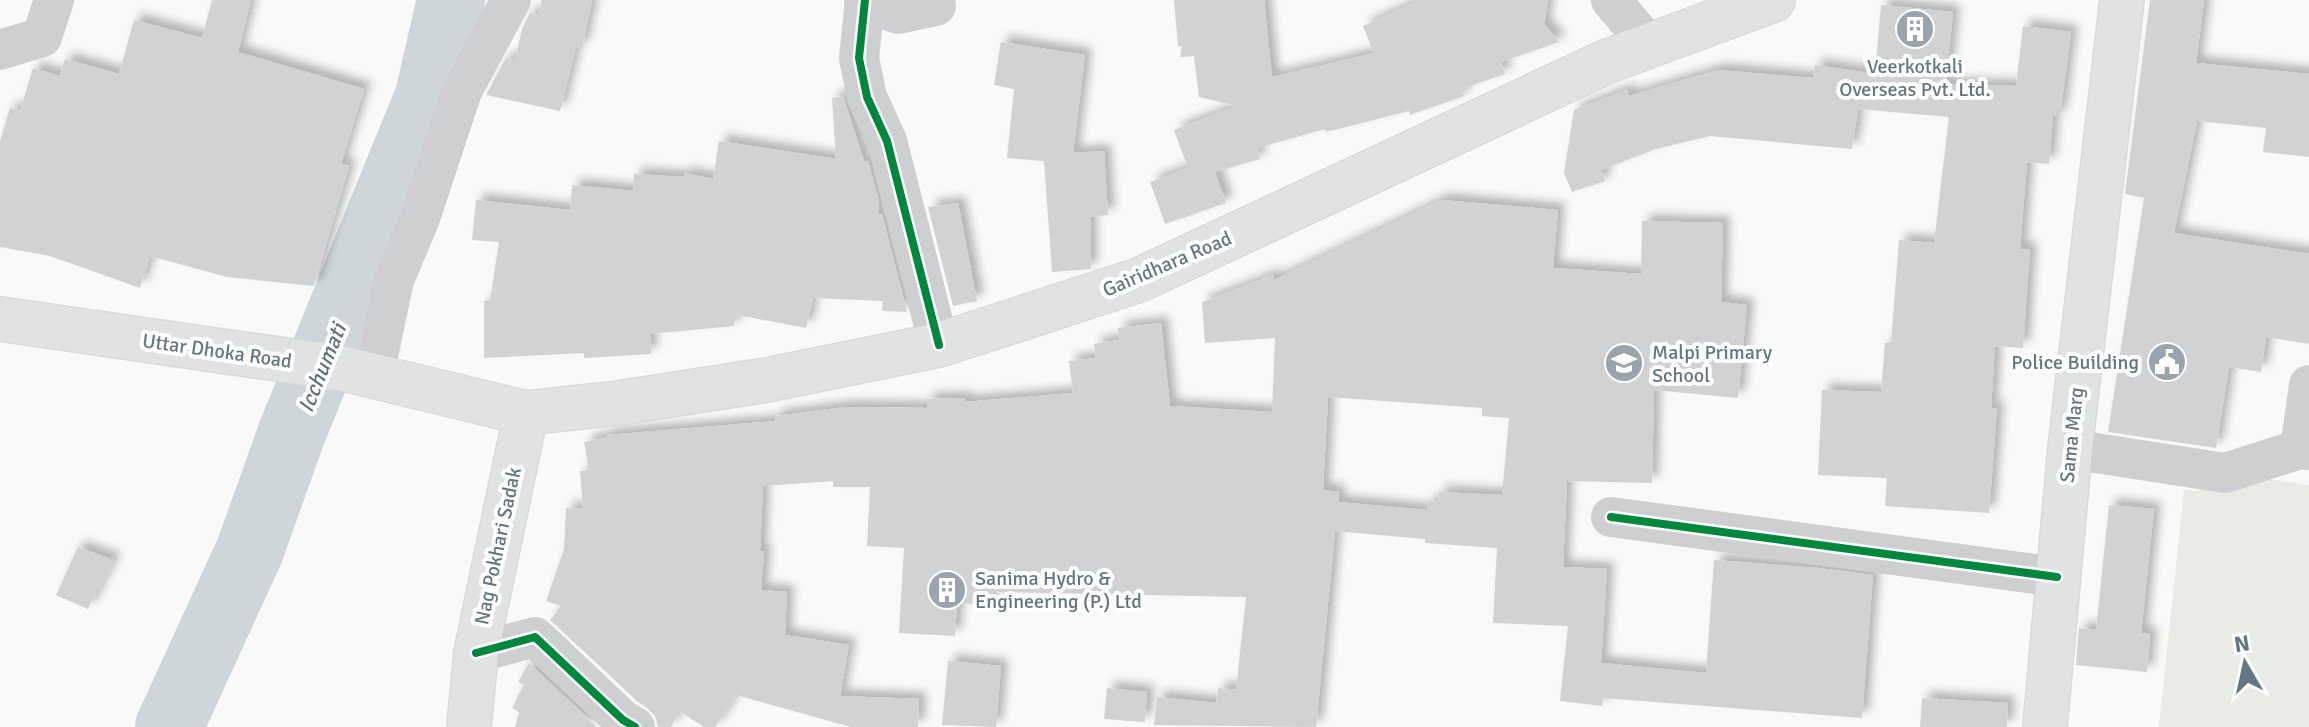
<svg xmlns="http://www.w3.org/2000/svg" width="2309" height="727" viewBox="0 0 2309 727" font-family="Signika,sans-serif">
	<defs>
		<filter id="shadow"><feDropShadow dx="7" dy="-7" stdDeviation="4" flood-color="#0004"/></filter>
	</defs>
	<rect width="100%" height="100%" fill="#f9f9f9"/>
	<path fill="#e8ebe6" d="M2261,478L2309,485V727H2159L2184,490L2197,491Z"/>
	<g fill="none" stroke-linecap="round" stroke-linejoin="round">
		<path stroke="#ced6d9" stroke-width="68" d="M169,727L250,550L291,435L429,96L451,0"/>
	</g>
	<path fill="#d0d2d3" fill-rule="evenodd" filter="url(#shadow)" d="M212,0H251L238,52L364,89L341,164L349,166L314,286L227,277L150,256L140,288L50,256L0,247V141L10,108L20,111L33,68L60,76L65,59L119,74L134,20L202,38Z
		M542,0H592L582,48L576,47L560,111L486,95L506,58L515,60L522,29L530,13L539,15Z
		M1174,0H1264L1272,77L1374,53L1363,26L1421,0H1548L1544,24L1559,42L1501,62L1505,74L1461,89L1464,96L1410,115L1409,111L1326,132L1325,129L1257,148L1260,159L1215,172L1226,203L1165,224L1150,182L1188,168L1174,130L1237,106L1199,97L1194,56L1180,57L1182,47L1178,46Z
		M2150,0H2204L2196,63L2309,74V157L2263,152L2266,128L2197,121L2174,233L2309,254V344L2266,337L2261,372L2229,367L2216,448L2108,432L2144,198L2125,194Z
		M1881,5L1953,12L1946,84L2016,86L2023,26L2071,32L2060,116H2053L2049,164L2027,162L2020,249H2030L2023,348L1995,346L1991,408H1997L1989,513L1885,506L1887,478L1818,475L1822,390L1881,392L1885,343H1891L1899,240L1934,243L1949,117L1858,109L1852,149L1710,136L1656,149L1601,170L1605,181L1572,192L1564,173L1574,110L1627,90L1629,96L1718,70L1813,78L1815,65L1875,74Z
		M1001,42L1085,55L1073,153L1104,151L1108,215L1090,217L1091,269L1052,272L1044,161L1007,158L1014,89L994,85Z
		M843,96L864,161H868L879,202L878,214H882L907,312L882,311L883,301L813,298L806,328L737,315L734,326L650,334L651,354L584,358V353L484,358V301H490L499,242L472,240L476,200L570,210L572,185L633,191L634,174L684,177V173L713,179L719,141L836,159L832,98Z
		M1442,200L1558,210L1553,268L1641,274L1642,221L1723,223L1721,302L1747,305L1738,398L1654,390L1652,483L1567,481L1563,567L1607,569L1601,663L1706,673L1714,560L1818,568L1873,575L1862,718L1603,698L1602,706L1560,701L1568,626L1493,623L1497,548L1425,543V539L1335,531L1316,727L1154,725L1157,697L1216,703L1218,688L1236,690L1246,597L993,592L992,605L957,603L955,636L899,633L904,548L867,546L870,487H833V481L763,486L760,551L764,552L761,590L787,592L785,635L849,645L840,696L919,699L918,727H851L736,695L715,727H704L679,711L671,727H658L655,716L647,708L637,701L550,620L561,606L546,601L564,549L566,508L583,509L580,471H589L584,442L608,437L607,435L776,421L775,416L846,407L927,408V399L965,398V402L1073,393L1069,361L1096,358L1094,344L1119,340L1118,328L1161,323L1170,406L1272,412L1275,338L1205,343L1202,302L1273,275L1274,280ZM1328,397L1482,408V416L1509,418L1502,495L1439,492L1438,502L1428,501L1427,510L1338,502L1339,492L1323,490Z
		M958,203L977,301L953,306L928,207Z
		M2109,505L2154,509L2141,633L2150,634L2147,672L2076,665L2079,628L2096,630Z
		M78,547L114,560L88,609L56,595Z
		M948,661L1001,666L996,727L942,725Z
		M529,663L597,727H515L519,712L512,708L524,685L518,682Z
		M1107,688L1147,692L1145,722L1104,719Z
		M1922,698L2008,703L2007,727H1920Z"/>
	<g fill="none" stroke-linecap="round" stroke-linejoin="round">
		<g stroke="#d5d6d7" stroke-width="46">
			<path id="major" d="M0,319L340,368L526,413L618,403L767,380L939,345L1139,280L1608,61L1773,0
				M469,727L476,653L526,413
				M2045,727L2070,449L2122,0"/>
		</g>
		<path stroke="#cecfd0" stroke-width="40" d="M865,0L859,58L867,97L887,141L939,345
			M1611,0L1649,45
			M864,2L898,14L936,6
			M0,50L42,37L54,0
			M374,375L394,280L420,218L462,91L511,0
			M2070,449L2225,473L2300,449L2309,450
			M2300,449L2309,385
			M1611,517L2057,577
			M476,653L535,637L623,720L635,727"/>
		<use href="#major" stroke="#e1e2e2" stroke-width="44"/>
		<g stroke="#fff" stroke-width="13">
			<path id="cycleway" d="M865,0L859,58L867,97L887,141L939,345
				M1611,517L2057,577
				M476,653L535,637L623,720L635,727"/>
		</g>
		<use href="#cycleway" stroke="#00873e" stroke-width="8"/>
	</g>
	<defs>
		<g id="building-disc" transform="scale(2)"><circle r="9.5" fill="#99a4ac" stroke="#fff"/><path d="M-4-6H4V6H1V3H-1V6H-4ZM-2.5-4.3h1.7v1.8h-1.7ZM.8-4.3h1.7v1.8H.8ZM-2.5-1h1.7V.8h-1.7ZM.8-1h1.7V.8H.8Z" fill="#fff"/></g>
		<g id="civic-disc" transform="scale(2)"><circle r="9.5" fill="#99a4ac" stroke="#fff"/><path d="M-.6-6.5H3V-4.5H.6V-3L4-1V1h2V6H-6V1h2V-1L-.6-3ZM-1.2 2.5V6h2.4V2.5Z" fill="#fff"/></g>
		<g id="school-disc" transform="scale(2)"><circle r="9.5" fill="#99a4ac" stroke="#fff"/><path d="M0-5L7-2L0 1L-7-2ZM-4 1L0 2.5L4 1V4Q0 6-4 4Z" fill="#fff"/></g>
	</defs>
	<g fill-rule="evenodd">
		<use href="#building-disc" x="1915" y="29"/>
		<use href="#civic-disc" x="2167" y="362"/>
		<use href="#school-disc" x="1624" y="363"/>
		<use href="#building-disc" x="947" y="590"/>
	</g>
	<g text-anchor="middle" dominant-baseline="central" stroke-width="8" stroke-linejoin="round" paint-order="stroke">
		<g font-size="20" fill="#657683" stroke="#fff" text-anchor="start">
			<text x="1915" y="66" text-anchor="middle">Veerkotkali<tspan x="1915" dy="23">Overseas Pvt. Ltd.</tspan></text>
			<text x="1652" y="352">Malpi Primary<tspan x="1652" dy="23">School</tspan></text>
			<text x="2139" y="362" text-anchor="end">Police Building</text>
			<text x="975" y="578">Sanima Hydro &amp;<tspan x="975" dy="23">Engineering (P.) Ltd</tspan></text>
		</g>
		<g font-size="20" fill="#657683" stroke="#fff">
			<text transform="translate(1167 264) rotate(-23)">Gairidhara Road</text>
			<text transform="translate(217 351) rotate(8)">Uttar Dhoka Road</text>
			<text transform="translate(2072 435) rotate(-84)">Sama Marg</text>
			<text transform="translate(498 546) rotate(-78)">Nag Pokhari Sadak</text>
		</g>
		<g font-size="22" font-style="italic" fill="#60757c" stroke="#fff">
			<text transform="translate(322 368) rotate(-68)">Icchumati</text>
		</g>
	</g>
	<g transform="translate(2245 663) rotate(351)" stroke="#ffffff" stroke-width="6" paint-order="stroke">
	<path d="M0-6L14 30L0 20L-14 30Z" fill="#657683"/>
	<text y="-12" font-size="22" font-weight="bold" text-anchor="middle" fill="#657683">N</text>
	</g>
</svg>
